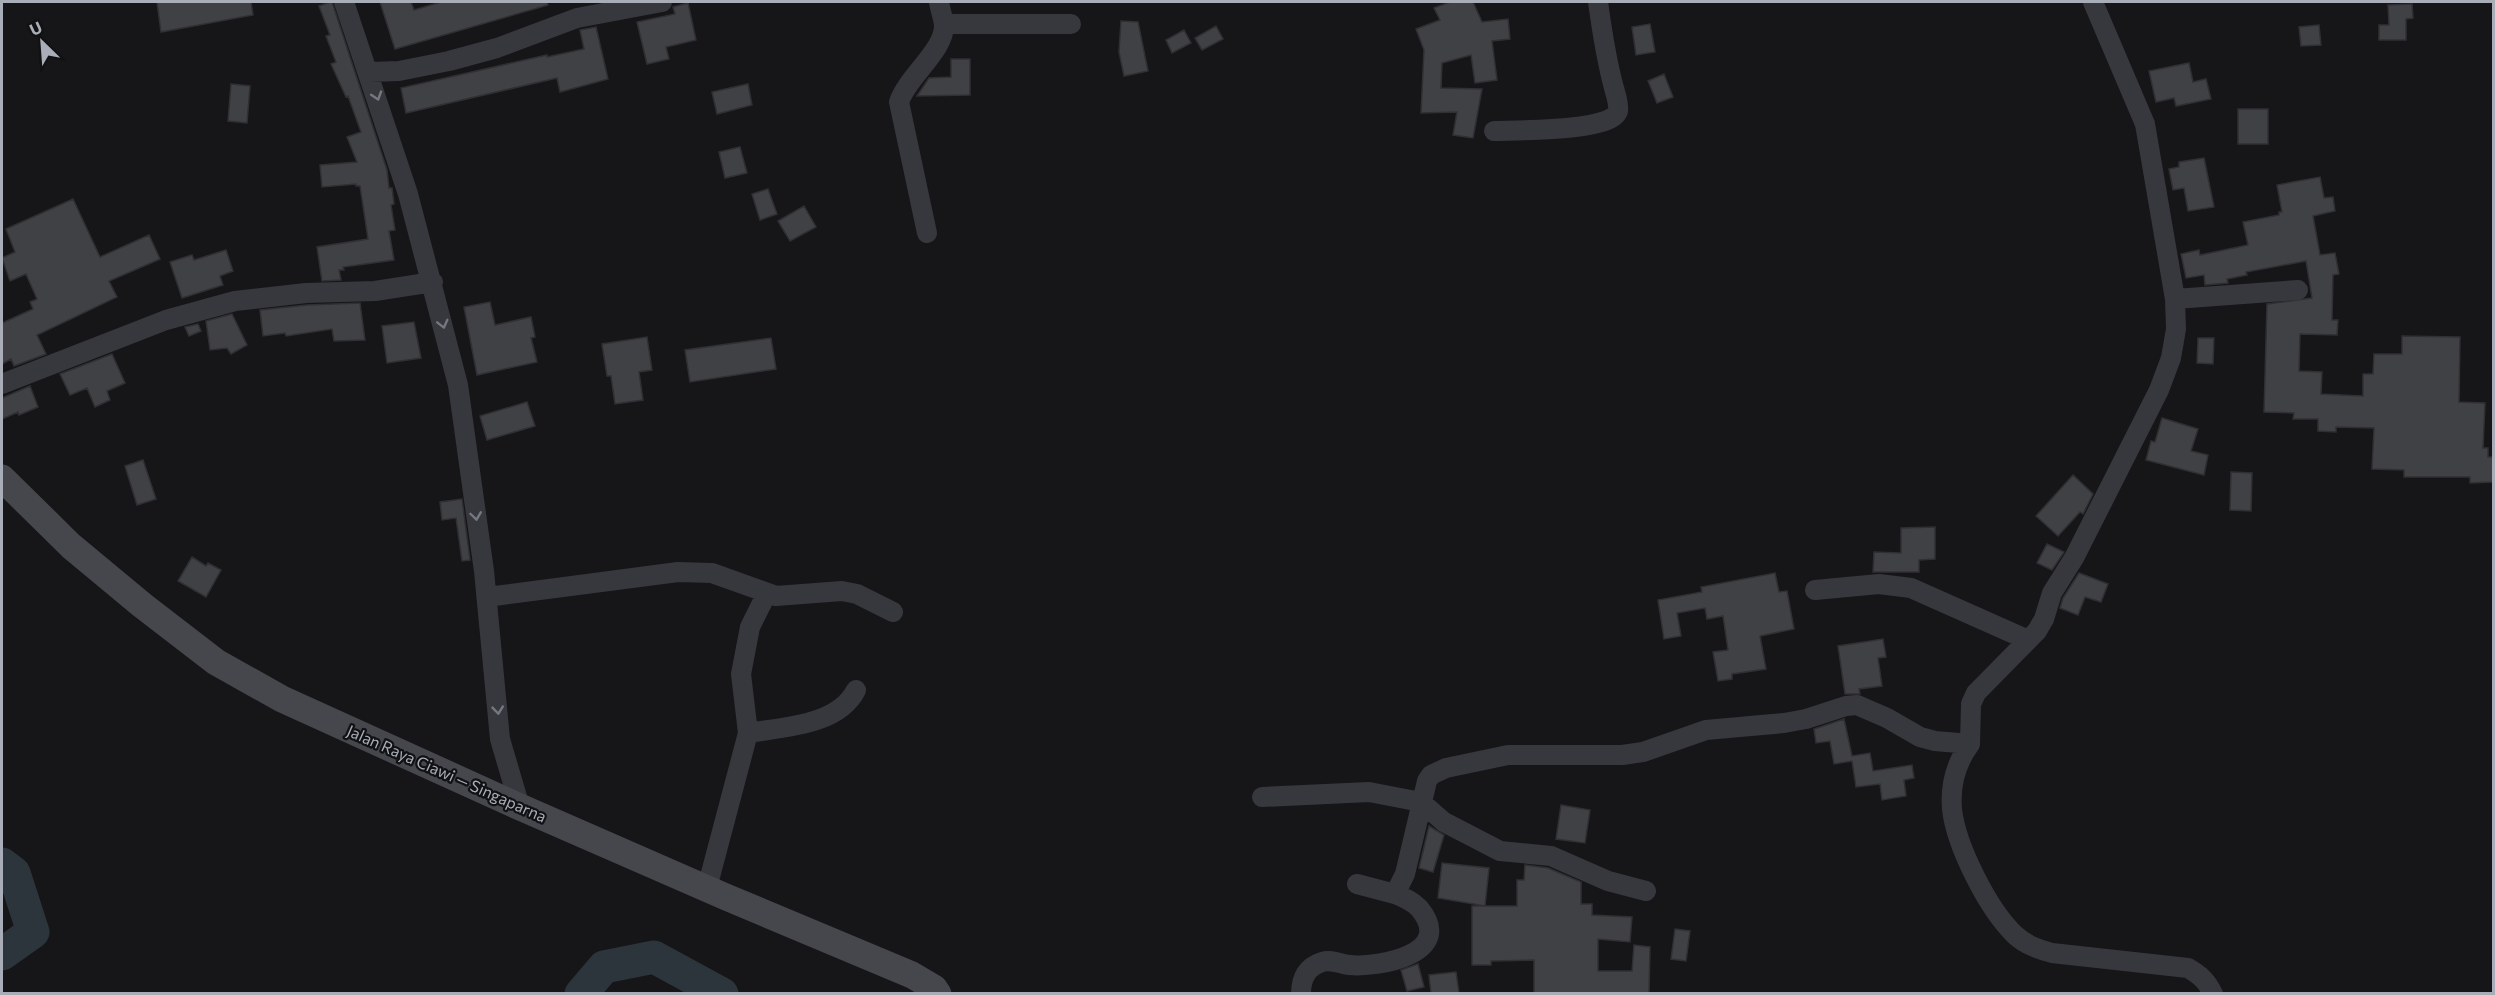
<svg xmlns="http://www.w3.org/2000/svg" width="2495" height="995" viewBox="0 0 2495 995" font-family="Commissioner,sans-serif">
	<rect width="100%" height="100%" fill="#161618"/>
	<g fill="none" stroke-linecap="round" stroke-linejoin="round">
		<path stroke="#2c353c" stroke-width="33" d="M2,864L14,873L33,932L2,954
			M581,994L604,967L654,957L722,994"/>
	</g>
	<path fill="#404145" stroke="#303034" stroke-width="1.5" d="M157,2H251L253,15L161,32Z
		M330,2H332L387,170L389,188H392L394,204L391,205L395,230L389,231L394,260L343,267L344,270H339L341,280L322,281L317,247L368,239L360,186H356V184L322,187L320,165L357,162L347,137L361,132L348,96L346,97L331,64L336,62L326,36L330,35L319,6Z
		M380,2H411L414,10L441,2H547L548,5L395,49Z
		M1450,2H1473L1482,22L1508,19L1510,39L1492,41L1497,80L1475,83L1471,55L1442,63L1441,88L1482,89L1473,138L1453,135L1457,112L1421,113L1424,50L1416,29L1440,20L1434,8Z
		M688,3L696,40L666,47L669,59L647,64L637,22L675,14L673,7Z
		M2412,4L2413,18L2406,19V40H2379V25H2389L2388,5Z
		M1121,21L1138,22L1148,71L1124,76L1119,52Z
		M1650,24L1655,52L1636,55L1632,27Z
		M2319,25L2321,45L2301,46L2299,27Z
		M1216,26L1223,39L1202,50L1195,38Z
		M596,27L608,79L560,92L557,78L406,113L401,88L547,55V57L584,49L580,30Z
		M1184,30L1191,43L1172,53L1166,40Z
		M951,59H970V95L917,96L929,78L951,77Z
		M2189,63L2193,82L2206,79L2211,99L2176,106L2174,98L2156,102L2149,71Z
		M1664,74L1673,97L1657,103L1648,81Z
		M231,84L250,86L247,123L228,121Z
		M748,84L752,105L717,114L712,92Z
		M2238,109H2268V144H2238Z
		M740,147L747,173L725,178L719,152Z
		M2204,158L2214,207L2188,211L2184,188L2173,190L2169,169L2179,167V162Z
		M2320,177L2324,198L2333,197L2335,211L2313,216L2320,255L2335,253L2339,274L2333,275L2332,320H2338L2337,335L2300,334L2299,371L2322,372L2321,394L2363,396V374H2373L2374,354H2402V336L2460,337L2459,402L2485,403L2483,448H2488V457H2493V482L2470,483V477H2404V470L2372,469L2374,428L2336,427V432L2318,431V419H2293L2294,413L2264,412L2267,304L2312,298L2306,261L2246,272L2247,275L2227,279L2228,283L2205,285L2204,275L2186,278L2181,254L2199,250L2200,255L2248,245L2243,222L2279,215V212H2282L2277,185Z
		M768,189L777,214L760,220L752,194Z
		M73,199L100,257L149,235L160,259L109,281L117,297L37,335L46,354L14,366L11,359L2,364V323L33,309L30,302L37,299L26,274L10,281L2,258L15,252L6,229Z
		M804,206L816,227L790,241L778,221Z
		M226,250L233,271L220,276L223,285L182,298L170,262L192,255L194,260Z
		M490,302L495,325L531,317L535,337L531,338L537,362L477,375L464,307Z
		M360,303L365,340L334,341L332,329L286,336L285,333L263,336L260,310L307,305Z
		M232,314L247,345L231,354L227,348L210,350L206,321Z
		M414,322L421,358L387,363L382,326Z
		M198,324L201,331L189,336L185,327Z
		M647,337L652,370L639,372L643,400L615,404L611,376H607L602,344Z
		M771,338L776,369L690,382L685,350Z
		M2198,338H2214L2213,364L2197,363Z
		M112,354L125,383L107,391L110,400L95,407L87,388L70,395L60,374Z
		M30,386L38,407L19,415L18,412L2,419V398Z
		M527,402L535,426L487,440L480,416Z
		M2162,418L2198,429L2191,451L2208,455L2204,475L2146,460L2151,441L2155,442Z
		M143,460L156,499L137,505L125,466Z
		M2231,472L2252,473L2251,511L2230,510Z
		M2073,475L2093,494L2083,514L2080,512L2058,536L2036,516Z
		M462,499L470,560L462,561L456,518L442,520L440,502Z
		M1935,527V559L1919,560V572H1873L1874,552L1901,553V528Z
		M2047,544L2064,552L2052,570L2037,563Z
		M192,557L206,566L208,563L221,570L206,597L178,581Z
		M1775,573L1779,592L1787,591L1794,629L1760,636L1766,669L1732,674V679L1718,681L1713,652L1728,650L1723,616L1707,619L1705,608L1677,613L1681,636L1664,639L1658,600L1702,592L1701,587Z
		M2079,573L2108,584L2101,602L2085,597L2078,615L2060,608L2063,598Z
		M1883,639L1886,657L1878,658L1882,686L1859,689L1860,694H1845L1838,646Z
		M1844,719L1852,756L1870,753L1873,771L1912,765L1914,778L1904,780L1906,796L1882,800L1880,784L1856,787L1852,761L1834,764L1830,741L1816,743L1814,729Z
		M1561,805L1590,810L1585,843L1556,839Z
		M1429,826L1444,835L1433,872L1419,868Z
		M1442,863L1489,868L1485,906L1438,898Z
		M1525,865L1548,868L1581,882V904H1592V915L1632,917L1630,942L1598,939V971H1632L1634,945L1650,947L1649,993H1534V960L1491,961V965H1472V906H1517V880H1524Z
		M1675,929L1690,931L1686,961L1671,959Z
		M1418,964L1424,987L1407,991L1401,970Z
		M1456,972L1459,993H1431L1429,975Z"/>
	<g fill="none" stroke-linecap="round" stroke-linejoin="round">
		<path stroke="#37383d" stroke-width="20" d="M344,2L408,194L458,385L484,571L500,739L520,807
			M944,24H1071
			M369,72L399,71L449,61L497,48L577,18L662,2
			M1494,131C1514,130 1612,132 1618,111C1619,104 1616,95 1614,88C1606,59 1602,31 1598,2
			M927,233L899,102C907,77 945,50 944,25C943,17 940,9 939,2
			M2175,299L2298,290
			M2,384L166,320L235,301L306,293L375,291L433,282
			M1815,590L1879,584L1911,588L2028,640
			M487,597L678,572L712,573L776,596L842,591L857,594L893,612
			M748,733C782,727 838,726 856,690
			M1970,744C1956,763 1950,785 1952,809C1956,846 1988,909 2015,935C2026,945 2038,949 2052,953L2188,968C2200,975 2207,981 2213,994
			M1262,797L1369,792L1421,802L1444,822L1500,851L1551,856L1608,881L1646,891
			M1357,884L1395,894
			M707,888L748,733L741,674L750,627L767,593
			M1301,994C1301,978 1307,967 1322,962C1332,959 1340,964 1349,965C1380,968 1457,953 1419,908C1412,901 1405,898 1395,894L1405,874L1427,781L1431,775L1446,768L1508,755H1622L1643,752L1706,730L1784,723L1806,719L1846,706L1857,705L1887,718L1920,737L1935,741L1970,744L1971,704L1976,693L2037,631L2044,619L2052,593L2074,558L2159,390L2171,358L2176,329L2175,299L2145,124L2093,2"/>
		<path stroke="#45474d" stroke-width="27" d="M2,478L71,546L142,605L216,662L282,699L520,807L726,897L912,975L934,988L938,994"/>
	</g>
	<defs><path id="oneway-chevron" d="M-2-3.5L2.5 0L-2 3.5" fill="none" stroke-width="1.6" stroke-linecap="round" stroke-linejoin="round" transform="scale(1.5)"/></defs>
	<g stroke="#757881">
		<use href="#oneway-chevron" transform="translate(377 96) rotate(72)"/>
		<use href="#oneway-chevron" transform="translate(443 324) rotate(76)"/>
		<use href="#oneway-chevron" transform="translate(476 516) rotate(82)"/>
		<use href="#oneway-chevron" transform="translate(498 710) rotate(84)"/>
	</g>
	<g text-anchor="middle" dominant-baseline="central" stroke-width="4.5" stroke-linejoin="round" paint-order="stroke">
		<g font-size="16" fill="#a8adb8" stroke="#111113">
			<text transform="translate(447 773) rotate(24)">Jalan Raya Ciawi — Singaparna</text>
		</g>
	</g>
	<rect width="2495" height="995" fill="none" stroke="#a8adb8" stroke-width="6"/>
	<g transform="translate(42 42) rotate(335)" stroke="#111113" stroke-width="4.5" paint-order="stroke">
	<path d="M0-4.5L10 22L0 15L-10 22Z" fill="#a8adb8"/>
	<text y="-9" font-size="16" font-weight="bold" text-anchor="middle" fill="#a8adb8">U</text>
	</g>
</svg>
